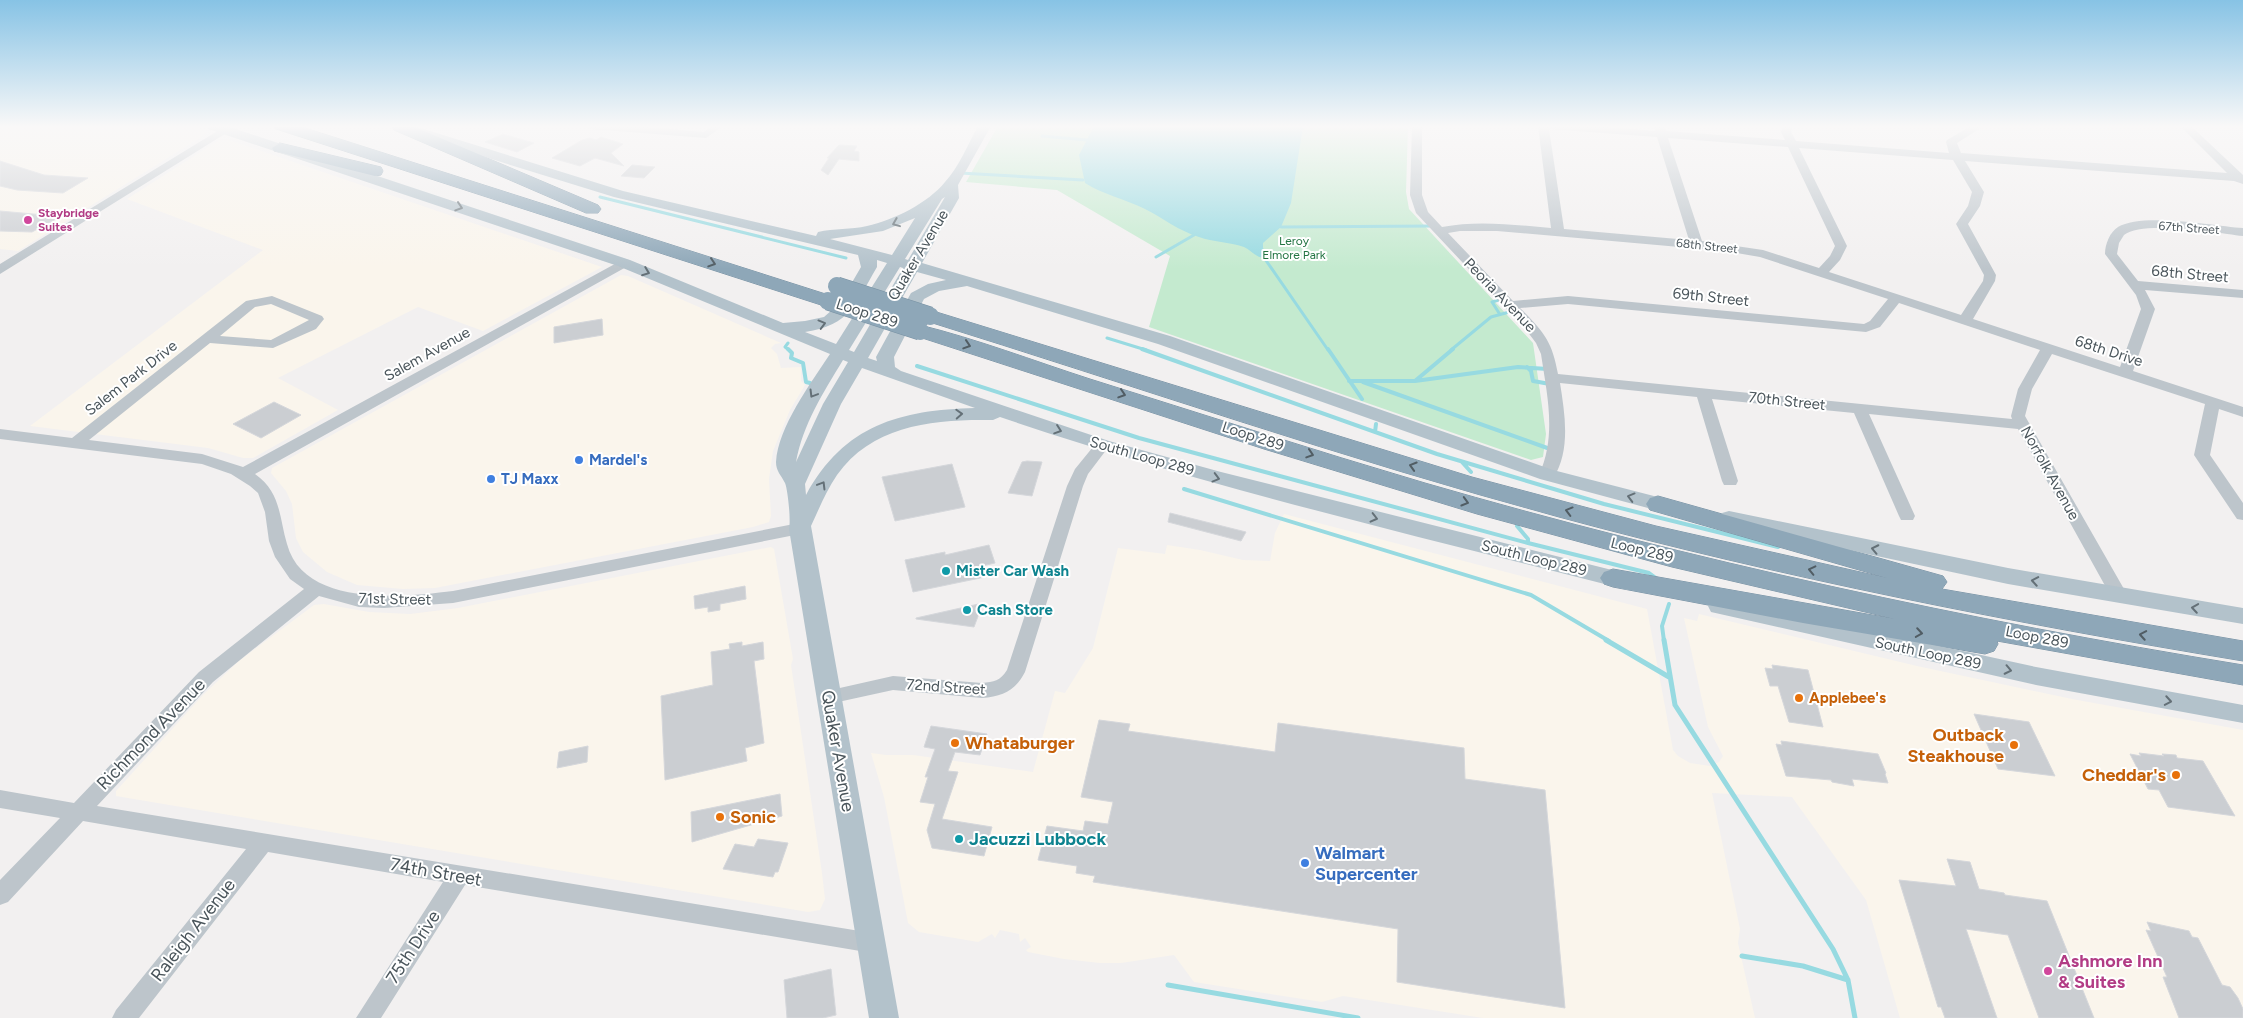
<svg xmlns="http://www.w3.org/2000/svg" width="2243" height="1018" viewBox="0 0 2243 1018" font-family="Figtree,sans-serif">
	<rect width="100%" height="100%" fill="#f2f0f0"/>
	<path fill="#faf5ec" d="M0,126H194L208,131L203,136L18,251L0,249Z
		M219,140H229L602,267L483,331L418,307L278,378L338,410L253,458H243L208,448L30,426L263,250L127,199Z
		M621,275L628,276L781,343L775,344L771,348L777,354L781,368L801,367V381L805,385L790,410L773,451L769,479L771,516L769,522L753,527L435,588L403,589L357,585L327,572L303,552L296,538L292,504L286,491L271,473L272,468Z
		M1284,514L1647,609L1673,750L1678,756L1690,763L1710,766L1719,762L1723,756L1708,727L1684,618L1697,621L1699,614L1917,666L2072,699L2243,730V1018H1900L1866,900L1792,797L1712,793L1740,929L1738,943L1755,1018H1483L1343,996L1322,1002L1194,982L1174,955L1121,963H1100L1064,959L1028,952L1026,950L1031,947L1025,938L1020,942L1019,934L1000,930L995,938L992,934L978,942L919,932L908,923L884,797L871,753L886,755H913L1033,772L1055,691L1065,693L1093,648L1118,548L1165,554L1167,545L1200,550L1243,560L1270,561L1275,533Z
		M771,547L774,549L793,659L791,665L822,873L825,899L820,910L808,912L116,796V791L203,695L239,661L314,605L324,604L369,612L410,614L458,608Z"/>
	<path fill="#c4eacf" d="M998,126H1408L1406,192L1409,209L1533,343L1546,434L1543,457L1531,460L1149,327L1170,256L1057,190L966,182Z"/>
	<path fill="#97dae1" d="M1094,126H1303L1291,203L1281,227L1263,243V248L1270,256C1259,262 1253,251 1244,247C1229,242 1213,242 1199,237C1179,231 1163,218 1145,209C1125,199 1104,195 1085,183L1079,155Z"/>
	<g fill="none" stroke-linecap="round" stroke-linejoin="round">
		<path stroke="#97dae1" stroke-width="3" d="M1042,136L1087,140
			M960,173L1083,180
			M600,197L846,258
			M1281,227L1432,226
			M1156,257L1194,235
			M1265,259L1328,350
			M1499,313L1492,302L1502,299
			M1107,338L1146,350
			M788,343L785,347L789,350
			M1451,350L1491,317L1513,311"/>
		<path stroke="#97dae1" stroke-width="4" d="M788,349L792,353L791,358L803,363L806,382L810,383
			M1142,349L1437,454L1604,504L1778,547
			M1328,349L1362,399
			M917,366L1139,438L1528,543
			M1527,367L1531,371L1533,381L1550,384
			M1349,381H1415L1518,367L1548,369
			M1415,381L1453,349
			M1363,382L1550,449
			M1375,432L1376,424
			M1462,462L1471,472
			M1184,489L1531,595L1609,641
			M1517,526L1528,539V543L1649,573L1660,581
			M1664,641L1662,626L1669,604"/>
		<path stroke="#97dae1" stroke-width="5" d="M1606,640L1669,677
			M1664,640L1675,705L1833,949L1848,980L1855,1018
			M1742,956L1803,966L1848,980
			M1168,985L1358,1018"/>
	</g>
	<path fill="#cbced2" stroke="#d5d7db" d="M503,134L534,143L517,152L485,142Z
		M601,137L623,144L611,153L624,166L595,158L580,166L552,158L582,140L590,138L596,140Z
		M839,145L857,146L854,151L859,152V161L839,159L828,175L821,170L829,158H827Z
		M0,161L44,175L88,178L63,193L17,190L0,186Z
		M632,165L655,167L644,178L621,176Z
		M0,211L56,216L54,217L58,218L32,232L0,231Z
		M602,319L603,335L554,343V327Z
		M274,402L301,415L261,438L233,424Z
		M1027,461L1042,462L1032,496L1008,493L1022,462Z
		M952,464L965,507L895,521L882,477Z
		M1170,513L1246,532L1241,541L1168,522Z
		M989,545L995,563L982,566L985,577L913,592L905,560L945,552V555Z
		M745,586L746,599L720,604V610L708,612V607L695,609L694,596Z
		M983,603L974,627L916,619V618Z
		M742,642V646L763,642L764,659L754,661L764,743L745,748L747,761L665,780L661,696L713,685L711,652L730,649L729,644Z
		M1772,665L1808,670L1823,727L1789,722L1778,686H1770L1765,668L1773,669Z
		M1974,714L2029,722L2055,776L1998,769Z
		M1099,720L1130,724L1128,731L1275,752L1278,723L1464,748L1465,779L1545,790L1565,1008L1397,982L1398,929L1093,882L1095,876L1076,873L1077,866L1038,860L1047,826L1083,831L1085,821L1108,824L1113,802L1081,797Z
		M931,726L987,734L980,755L955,752L948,771L958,772L942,819L992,827L984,856L932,848L927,830L935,804L920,802L928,777H925L935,749L924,747Z
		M1781,741L1878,754L1886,773L1885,774L1888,783L1852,779L1854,786L1832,782L1831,780L1786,776L1776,744L1782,745Z
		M588,746L587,762L557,768L559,752Z
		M2139,753L2164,756L2162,754L2176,755L2177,758L2203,761L2235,816L2168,807L2159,790L2148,789L2130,754L2141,756Z
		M780,794L782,816L692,842L691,812Z
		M758,839L788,843L778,872H775L773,877L723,869L735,844L754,847Z
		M1947,859L1970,862L1979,889L2004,893L2005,895L2047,901L2094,1018H2039L2008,935L1966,929L1997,1018H1945L1941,1007H1938L1899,880L1956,886Z
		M2147,922L2189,931L2192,937L2198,938L2222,985L2230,987L2238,998L2243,1009V1018H2179L2163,977H2167L2146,930L2151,931Z
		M831,969L836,1015L823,1018H787L784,980Z"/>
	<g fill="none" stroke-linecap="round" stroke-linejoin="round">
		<g stroke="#7992a4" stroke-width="1">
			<path id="highway" d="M274,126H299L835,297L838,301L835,305H821L276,129Z
				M412,126L598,205L601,209L598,213H586L394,130L392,127Z
				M280,143L381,167L383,171L381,175L375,176L274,151L272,148Z
				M930,310L1472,477L1656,526L1887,578L1650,510L1646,504L1650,498L1658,496L1943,576L1947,582L1942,589L2243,641V661C2013,623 1784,578 1559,517C1345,459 1135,386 923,320L920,316L923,312Z
				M920,325C977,339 1034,361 1090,379C1202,414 1313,450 1425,483C1694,561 1967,620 2243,665V685L1997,641L1998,644L1994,651L1985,654L1803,623L1613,587L1604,584L1600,578L1604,572L1613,569L1895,619L1672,567L1477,514L1264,449L913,335L910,331L913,327Z"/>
		</g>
		<path fill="#bdc5cb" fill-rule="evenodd" d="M586,126H635L704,132L711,126H723L706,138L591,129Z
			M1412,126H1422V195L1428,212L1442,227C1478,220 1515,225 1551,228L1538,126H1596L1655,131L1654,126H1664L1666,131L1785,140L1781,132L1783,126H1793L1791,132L1796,141L1949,153L1946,142L1947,140L1971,126H1984L1957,143L1961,153L2227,173L2180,126H2191L2243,175V184L2234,181L1965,161L1984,192L1980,206L1968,224L1996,275L1995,281L1973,319L2120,367L2141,309L2136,295L2105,254C2105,244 2110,232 2118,227C2142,212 2215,226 2243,228V236C2218,233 2142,220 2124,235L2119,243L2117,254L2138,281L2243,290V298L2145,290L2155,309L2133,371L2243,407V417L2219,409L2210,455L2243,503V520L2237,519L2194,455L2205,404L2052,354L2032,389L2025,416L2128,596L2125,600L2119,602L2113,600L2018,429L1869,414L1915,516L1913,520H1901L1899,516L1854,413L1712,399L1738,481L1736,485H1724L1722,481L1697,397L1560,383C1565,415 1571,450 1553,479H1541L1539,475C1557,435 1547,395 1541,354L1536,343L1527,331L1416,213L1410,195ZM1549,129L1657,137L1689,240L1564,229ZM1668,138L1788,147L1835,246L1830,256L1819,268L1763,250L1702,241ZM1799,148L1953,160L1972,192L1968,206L1956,224L1984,275L1983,281L1961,315L1829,272L1840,260L1847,246ZM1460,231H1497L1725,251L1760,257L1888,299L1870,321L1864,324L1568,296L1513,301L1448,233ZM1899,303L2040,350L2018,389L2011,416L2012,419L1558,374C1552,341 1544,332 1520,308L1568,304L1866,332L1880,327Z
			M224,127L229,130L228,132L0,274V264Z
			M624,259L628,260L630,263L628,266L255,474C281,492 279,517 287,544C304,608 404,597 453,591L799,523L805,525L807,529L805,533L453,603L384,608L359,607L319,596L213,682L97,806L872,933L880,936L883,943L880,950L872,953L465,885L381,1018H356L443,882L268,852L139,1018H112L116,1010L246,849L83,821L8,902L0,905V880L60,818L0,808V790L74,803L199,672L304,589L290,579L275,557L269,541L265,512L258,493L250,486L231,474L202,464L0,439V429L72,438L246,301L272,296L322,316L324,319L316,329L273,348L210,343L89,440L202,454L243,467ZM271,304L309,320L271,340L220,336L255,307Z
			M1102,440L1110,445L1088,474L1083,486L1025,672C1015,691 1003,696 982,698L893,690L829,704L822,702L820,697L822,692L893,676L982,683C994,682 1000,681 1007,670L1067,486L1075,469L1097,442Z"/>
		<path fill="#b3c2cb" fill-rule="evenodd" d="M207,126H227L630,260L783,323L805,321L824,317L840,303L861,267L858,255L614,197L394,129L393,126H414L623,191L816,236L818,232C834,228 851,230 867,226C894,220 928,203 945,182C959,167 968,144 978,126H991L958,185L959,198L922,263L1170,336L1553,470L1681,503L1684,508L1681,513L1674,515L1540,479L1158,344L967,286L939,291L924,299L894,357L895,367L901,371L1109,441L1221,472L1628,574L1636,577L1639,582L1636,587L1628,590C1418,536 1206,487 1000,417L993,420C936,419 873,424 837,475C826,491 819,509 811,526L899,1018H869L789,529C791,522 788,490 785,483C781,475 776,471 776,462C778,427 811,383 830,354L618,266L208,129ZM945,197L908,260L905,259L942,199ZM915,218L892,255L830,239L883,231ZM877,260L887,263L836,344L805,332C851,325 855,304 877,267ZM900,267L903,268L854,352L849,350ZM917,272L946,280L928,284L911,293L876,357L877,361L868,358ZM843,360L848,362L823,404L796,462C803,424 823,393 843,360ZM862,368L975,408C900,410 844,425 806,495L805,484L841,404Z
			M1729,511L2008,568L2243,608V624L2008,584L1722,523L1719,518L1722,513Z
			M1719,598L2036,667L2243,705V723L2036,685L1711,612L1708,606L1711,600Z"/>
		<use href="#highway" fill="#8ea7b8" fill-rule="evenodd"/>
		<g stroke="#7992a4" stroke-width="19" stroke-linecap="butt">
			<path id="highway-bridge" d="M837,286L930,316
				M828,301L920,331"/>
		</g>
		<use href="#highway-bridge" stroke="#8ea7b8" stroke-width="18"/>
	</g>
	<defs><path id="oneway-chevron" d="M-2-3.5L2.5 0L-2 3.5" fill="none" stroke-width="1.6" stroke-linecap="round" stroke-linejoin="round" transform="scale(1.25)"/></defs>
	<g stroke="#647077">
		<use href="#oneway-chevron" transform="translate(459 207) rotate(18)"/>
		<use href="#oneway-chevron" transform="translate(896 223) rotate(158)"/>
		<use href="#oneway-chevron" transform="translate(646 272) rotate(21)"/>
		<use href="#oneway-chevron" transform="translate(822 324) rotate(-15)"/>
		<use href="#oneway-chevron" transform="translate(813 394) rotate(121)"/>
		<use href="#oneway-chevron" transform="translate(959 414) rotate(-3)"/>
		<use href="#oneway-chevron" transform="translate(1058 430) rotate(19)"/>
		<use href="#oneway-chevron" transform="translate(1216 478) rotate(15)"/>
		<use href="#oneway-chevron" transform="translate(822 485) rotate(-59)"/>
		<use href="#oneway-chevron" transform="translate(1631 497) rotate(-165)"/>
		<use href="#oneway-chevron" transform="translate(1374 518) rotate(14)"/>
		<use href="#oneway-chevron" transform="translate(1875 549) rotate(-168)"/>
		<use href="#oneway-chevron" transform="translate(2035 581) rotate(-170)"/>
		<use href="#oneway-chevron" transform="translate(2195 608) rotate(-171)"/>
		<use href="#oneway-chevron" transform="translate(2008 670) rotate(12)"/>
		<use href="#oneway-chevron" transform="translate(2168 701) rotate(10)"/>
	</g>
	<g stroke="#515d64">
		<use href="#oneway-chevron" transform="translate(712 263) rotate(18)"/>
		<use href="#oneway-chevron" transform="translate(967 345) rotate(18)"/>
		<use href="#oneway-chevron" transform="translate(1122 394) rotate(18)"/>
		<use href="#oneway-chevron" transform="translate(1310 454) rotate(18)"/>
		<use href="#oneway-chevron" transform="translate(1413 466) rotate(-163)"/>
		<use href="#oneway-chevron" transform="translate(1465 502) rotate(16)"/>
		<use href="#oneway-chevron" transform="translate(1569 511) rotate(-165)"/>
		<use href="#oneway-chevron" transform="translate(1812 570) rotate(-167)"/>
		<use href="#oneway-chevron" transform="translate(1919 633) rotate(9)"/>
		<use href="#oneway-chevron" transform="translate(2143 635) rotate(-170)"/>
	</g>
	<linearGradient id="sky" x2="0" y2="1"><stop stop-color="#87c3e5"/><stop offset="0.47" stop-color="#f9f8f8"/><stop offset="1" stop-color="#f9f8f8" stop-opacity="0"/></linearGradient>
	<rect width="2243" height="269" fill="url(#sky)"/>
	<g fill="#d1479c" stroke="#fff" stroke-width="2">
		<circle cx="28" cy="220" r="5"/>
		<circle cx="2048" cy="971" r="5"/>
	</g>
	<g fill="#3f7fe0" stroke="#fff" stroke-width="2">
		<circle cx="579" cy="460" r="5"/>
		<circle cx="491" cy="479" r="5"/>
		<circle cx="1305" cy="863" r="5"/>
	</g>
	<g fill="#0f9aa8" stroke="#fff" stroke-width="2">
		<circle cx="946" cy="571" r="5"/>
		<circle cx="967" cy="610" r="5"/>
		<circle cx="959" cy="839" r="5"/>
	</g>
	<g fill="#e8710a" stroke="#fff" stroke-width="2">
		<circle cx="1799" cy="698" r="5"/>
		<circle cx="955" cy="743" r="5"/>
		<circle cx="2014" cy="745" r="5"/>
		<circle cx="2176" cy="775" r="5"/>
		<circle cx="720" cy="817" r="5"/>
	</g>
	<g text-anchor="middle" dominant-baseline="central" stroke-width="4" stroke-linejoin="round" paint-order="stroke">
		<g font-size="12" font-weight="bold" fill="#b23c85" stroke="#fff" text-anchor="start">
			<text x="38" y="213">Staybridge<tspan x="38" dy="14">Suites</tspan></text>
		</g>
		<g font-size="12" fill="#4a555b" stroke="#fff">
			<text transform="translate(2189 228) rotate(4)">67th Street</text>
			<text transform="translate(1707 246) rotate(6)">68th Street</text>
		</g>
		<g font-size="12" fill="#237443" stroke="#fff">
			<text x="1294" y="241">Leroy<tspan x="1294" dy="14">Elmore Park</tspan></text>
		</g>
		<g font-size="15" fill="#4a555b" stroke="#fff">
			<text transform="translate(918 255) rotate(-59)">Quaker Avenue</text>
			<text transform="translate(2190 274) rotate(5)">68th Street</text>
			<text transform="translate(1500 295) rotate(46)">Peoria Avenue</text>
			<text transform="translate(1711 297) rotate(6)">69th Street</text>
			<text transform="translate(867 313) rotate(18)">Loop 289</text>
			<text transform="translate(2109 351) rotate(18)">68th Drive</text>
			<text transform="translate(427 354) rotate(-29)">Salem Avenue</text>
			<text transform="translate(131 378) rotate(-38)">Salem Park Drive</text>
			<text transform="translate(1787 401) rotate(6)">70th Street</text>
			<text transform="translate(1253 436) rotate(18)">Loop 289</text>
			<text transform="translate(1142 456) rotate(16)">South Loop 289</text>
			<text transform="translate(2050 473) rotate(61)">Norfolk Avenue</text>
			<text transform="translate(1642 550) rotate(14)">Loop 289</text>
			<text transform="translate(1534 558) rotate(14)">South Loop 289</text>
			<text transform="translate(395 599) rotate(1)">71st Street</text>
			<text transform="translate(2037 637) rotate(11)">Loop 289</text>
			<text transform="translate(1928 653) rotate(12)">South Loop 289</text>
			<text transform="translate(946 687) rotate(4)">72nd Street</text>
		</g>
		<g font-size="15" font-weight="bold" fill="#366cbe" stroke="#fff" text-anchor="start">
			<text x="589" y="460">Mardel's</text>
			<text x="501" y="479">TJ Maxx</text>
		</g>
		<g font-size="15" font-weight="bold" fill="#0d838f" stroke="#fff" text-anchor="start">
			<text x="956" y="571">Mister Car Wash</text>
			<text x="977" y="610">Cash Store</text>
		</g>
		<g font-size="15" font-weight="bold" fill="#c56008" stroke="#fff" text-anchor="start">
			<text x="1809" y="698">Applebee's</text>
		</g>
		<g font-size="18" fill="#4a555b" stroke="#fff">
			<text transform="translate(151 734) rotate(-46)">Richmond Avenue</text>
			<text transform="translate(838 751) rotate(80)">Quaker Avenue</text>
			<text transform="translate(436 872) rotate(10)">74th Street</text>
			<text transform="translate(193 930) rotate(-52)">Raleigh Avenue</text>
			<text transform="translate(413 947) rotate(-57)">75th Drive</text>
		</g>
		<g font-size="18" font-weight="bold" fill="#c56008" stroke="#fff" text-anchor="end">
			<text x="2004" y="735">Outback<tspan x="2004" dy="21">Steakhouse</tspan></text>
			<text x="965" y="743" text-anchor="start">Whataburger</text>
			<text x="2166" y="775">Cheddar's</text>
			<text x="730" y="817" text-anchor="start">Sonic</text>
		</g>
		<g font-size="18" font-weight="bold" fill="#0d838f" stroke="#fff" text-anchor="start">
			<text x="969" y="839">Jacuzzi Lubbock</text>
		</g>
		<g font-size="18" font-weight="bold" fill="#366cbe" stroke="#fff" text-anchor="start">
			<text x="1315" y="853">Walmart<tspan x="1315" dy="21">Supercenter</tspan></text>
		</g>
		<g font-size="18" font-weight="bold" fill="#b23c85" stroke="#fff" text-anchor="start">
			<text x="2058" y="961">Ashmore Inn<tspan x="2058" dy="21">&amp; Suites</tspan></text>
		</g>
	</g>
</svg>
